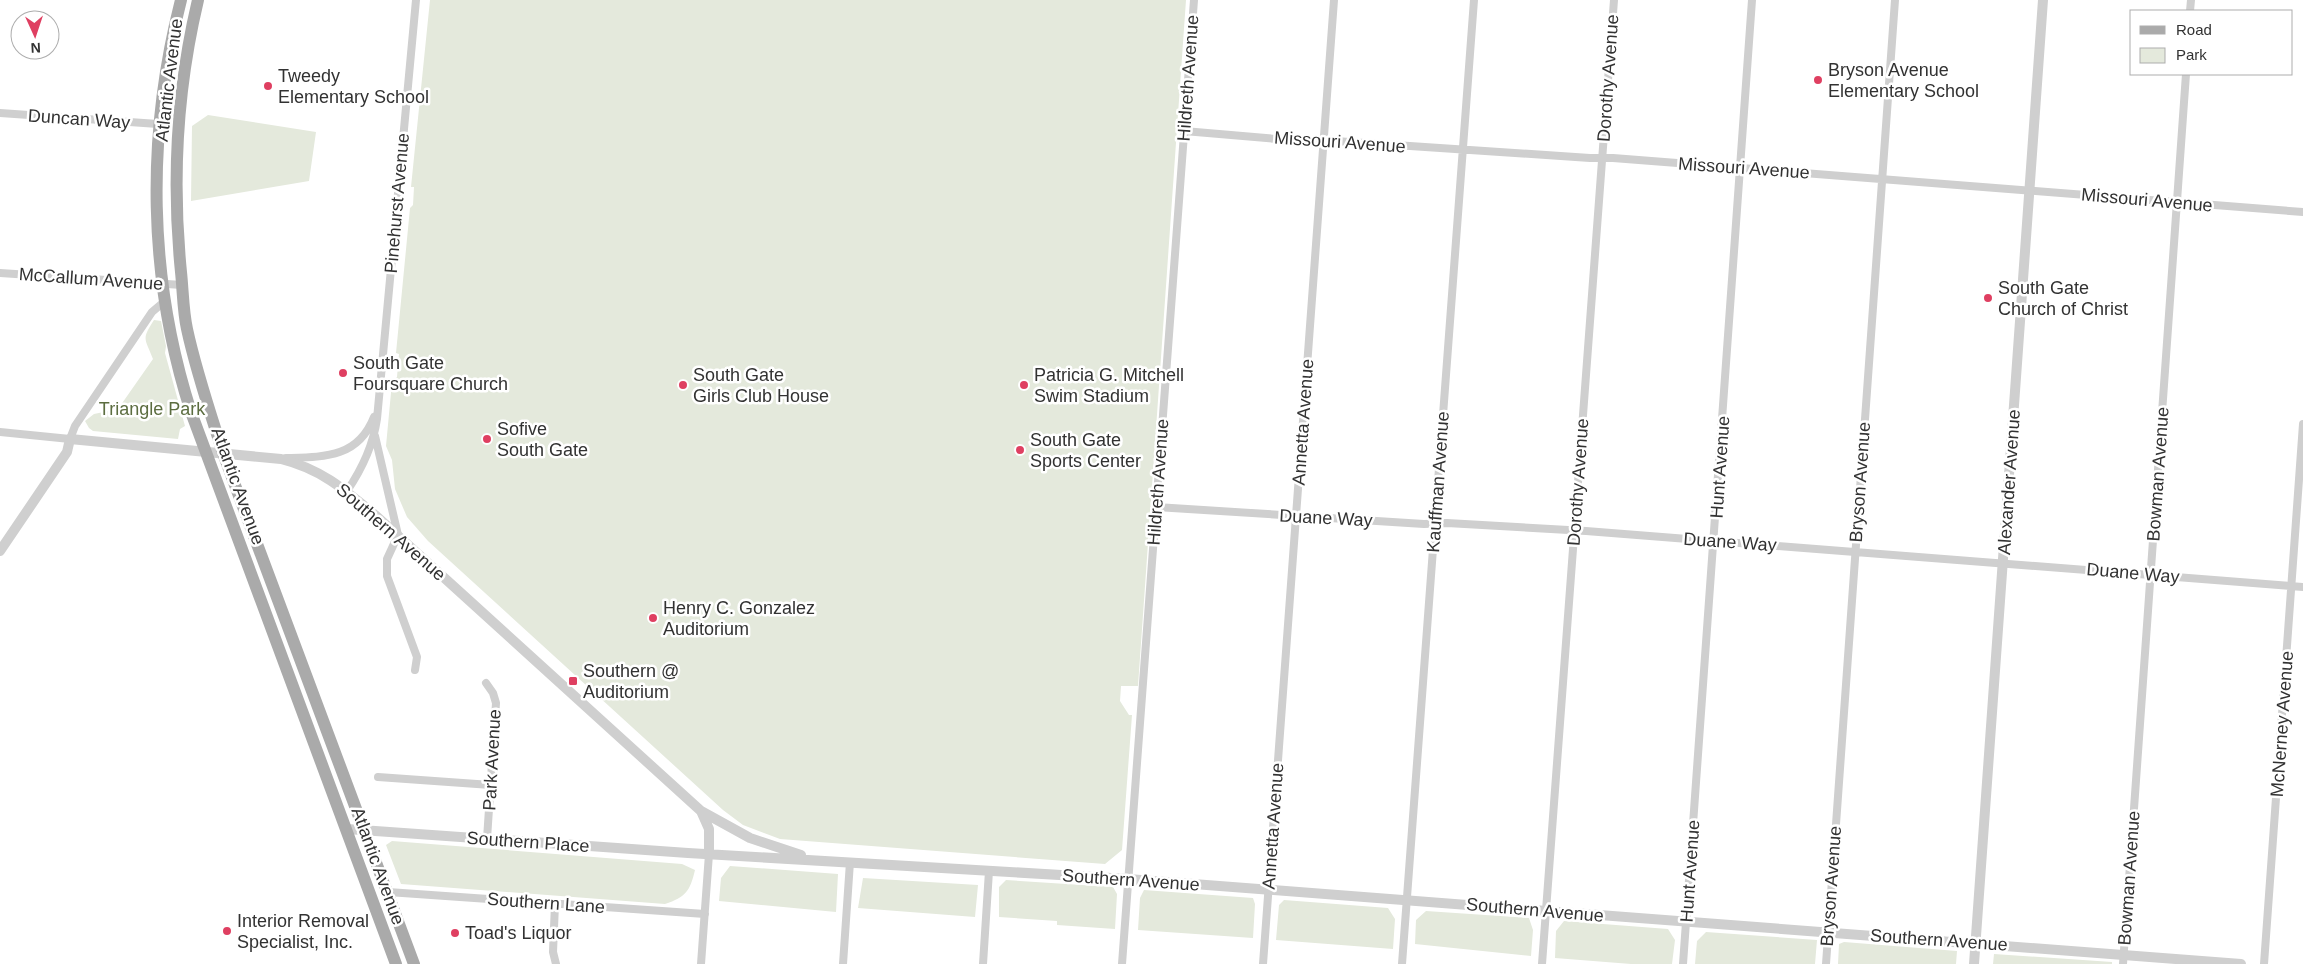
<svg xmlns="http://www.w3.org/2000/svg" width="2303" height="964" viewBox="0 0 2303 964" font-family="Arial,sans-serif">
	<rect width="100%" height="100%" fill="#fff"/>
	<path fill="#e4e9dc" d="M430,0H1186L1138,686H1121L1120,701L1129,715H1132L1122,850L1105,864L780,839L743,825L723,810L428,541L407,517L395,489L392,460L386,446L392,382L397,377L399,354L396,353L410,208L413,205L414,187H411Z
		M208,115L316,132L309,181L191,201L192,126Z
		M154,320L161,321L166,346L165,353L185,426L180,429L178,439L93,431L89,428L85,421L94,414L118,409L153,359C145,338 141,340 154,320Z
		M392,841L682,864L695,870C690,891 686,897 665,904L401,884L386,845Z
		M730,866L838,874L836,912L719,901L721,878Z
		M863,878L978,885L975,917L858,908Z
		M1006,880L1113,887L1117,894L1115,929L1057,925V921L999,917V887Z
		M1144,890L1253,898L1255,904L1253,938L1138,930L1140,898Z
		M1284,900L1388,908L1395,919L1393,949L1276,940L1279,905Z
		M1426,911L1529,918L1533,930L1531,956L1415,944L1416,920Z
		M1564,921L1668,929L1675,940L1672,964H1631L1555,958L1556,931Z
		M1706,932L1817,940L1815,964H1695L1697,941Z
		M1844,942L1957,951L1956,964H1838L1839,944Z
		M1994,954L2112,962V964H1993Z"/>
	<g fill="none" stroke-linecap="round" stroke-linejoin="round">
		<path stroke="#cfcfcf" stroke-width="8" d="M2190,11L2191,0
			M0,113L158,124
			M1184,131L1312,142L1335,141L1590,158H1613L2303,212
			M0,273L182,285
			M0,432L70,439L75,426L152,312L165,301
			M375,436L398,535L387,559V576L417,657L415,670
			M286,458C324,457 358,458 374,417
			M347,491C362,469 373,446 377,419L416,0
			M1156,507L1424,524L1447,523L1586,531L2303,587
			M486,683L493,693L496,703L487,839
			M378,777L491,785
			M388,892L705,914
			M555,904L553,952L556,964
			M701,964L709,854
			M843,964L850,862
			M983,964L989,871
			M1122,964L1194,0
			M1263,964L1334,0
			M1402,964L1474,0
			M1542,964L1614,0
			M1683,964L1752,0
			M1826,964L1895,0
			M2123,964L2186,74
			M2264,964L2303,424"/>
		<path stroke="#cfcfcf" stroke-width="10" d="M0,551L67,452L70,439L281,459C321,469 344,489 375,515L701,811L750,838L801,855
			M701,811L709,829V854
			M347,829L688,853L1128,879L2241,964
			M1974,964L2043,0"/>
		<path stroke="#aaa" stroke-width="12" d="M181,0C146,136 148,278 191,412L396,964
			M198,0C177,88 172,182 181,272C183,291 183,311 187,329C196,371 210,412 223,453L414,964"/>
	</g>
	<g fill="#df3f61" stroke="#fff" stroke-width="2">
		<circle cx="1818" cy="80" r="5"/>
		<circle cx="268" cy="86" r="5"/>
		<circle cx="1988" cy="298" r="5"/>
		<circle cx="343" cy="373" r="5"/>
		<circle cx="683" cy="385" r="5"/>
		<circle cx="1024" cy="385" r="5"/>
		<circle cx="487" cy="439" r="5"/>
		<circle cx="1020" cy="450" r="5"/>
		<circle cx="653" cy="618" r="5"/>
		<rect x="568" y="676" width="10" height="10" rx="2.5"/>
		<circle cx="227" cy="931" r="5"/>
		<circle cx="455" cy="933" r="5"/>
	</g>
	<g text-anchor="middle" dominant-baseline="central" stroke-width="5" stroke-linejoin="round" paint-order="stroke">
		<g font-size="18" fill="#323232" stroke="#fff" text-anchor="start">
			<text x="1828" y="70">Bryson Avenue<tspan x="1828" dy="21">Elementary School</tspan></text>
			<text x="278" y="76">Tweedy<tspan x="278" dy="21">Elementary School</tspan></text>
			<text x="1998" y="288">South Gate<tspan x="1998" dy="21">Church of Christ</tspan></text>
			<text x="353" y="363">South Gate<tspan x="353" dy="21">Foursquare Church</tspan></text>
			<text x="693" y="375">South Gate<tspan x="693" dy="21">Girls Club House</tspan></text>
			<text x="1034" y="375">Patricia G. Mitchell<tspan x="1034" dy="21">Swim Stadium</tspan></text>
			<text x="497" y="429">Sofive<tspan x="497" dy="21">South Gate</tspan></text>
			<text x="1030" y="440">South Gate<tspan x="1030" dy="21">Sports Center</tspan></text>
			<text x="663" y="608">Henry C. Gonzalez<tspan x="663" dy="21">Auditorium</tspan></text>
			<text x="583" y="671">Southern @<tspan x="583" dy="21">Auditorium</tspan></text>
			<text x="237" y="921">Interior Removal<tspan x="237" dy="21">Specialist, Inc.</tspan></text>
			<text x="465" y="933">Toad's Liquor</text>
		</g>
		<g font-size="18" fill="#323232" stroke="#fff">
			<text transform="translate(1188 78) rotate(-86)">Hildreth Avenue</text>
			<text transform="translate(1608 78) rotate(-86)">Dorothy Avenue</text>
			<text transform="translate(169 80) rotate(-83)">Atlantic Avenue</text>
			<text transform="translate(79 119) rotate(4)">Duncan Way</text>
			<text transform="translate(1340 142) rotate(4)">Missouri Avenue</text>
			<text transform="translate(1744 168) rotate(4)">Missouri Avenue</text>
			<text transform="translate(2147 200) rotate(5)">Missouri Avenue</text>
			<text transform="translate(397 203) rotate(-85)">Pinehurst Avenue</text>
			<text transform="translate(91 279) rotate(4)">McCallum Avenue</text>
			<text transform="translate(1303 422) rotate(-86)">Annetta Avenue</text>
			<text transform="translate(1720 467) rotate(-86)">Hunt Avenue</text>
			<text transform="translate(2158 474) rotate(-86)">Bowman Avenue</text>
			<text transform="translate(1158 482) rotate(-86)">Hildreth Avenue</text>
			<text transform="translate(1438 482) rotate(-86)">Kauffman Avenue</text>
			<text transform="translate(1578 482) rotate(-86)">Dorothy Avenue</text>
			<text transform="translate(1860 482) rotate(-86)">Bryson Avenue</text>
			<text transform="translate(2009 482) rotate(-86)">Alexander Avenue</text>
			<text transform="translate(238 486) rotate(70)">Atlantic Avenue</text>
			<text transform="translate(1326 518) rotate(3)">Duane Way</text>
			<text transform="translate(391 532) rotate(41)">Southern Avenue</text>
			<text transform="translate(1730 542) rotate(4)">Duane Way</text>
			<text transform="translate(2133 573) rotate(5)">Duane Way</text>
			<text transform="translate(2282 724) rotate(-86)">McNerney Avenue</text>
			<text transform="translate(492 760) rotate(-87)">Park Avenue</text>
			<text transform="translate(1273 826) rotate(-86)">Annetta Avenue</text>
			<text transform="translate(528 842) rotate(4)">Southern Place</text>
			<text transform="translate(378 866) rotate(70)">Atlantic Avenue</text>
			<text transform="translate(1690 871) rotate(-86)">Hunt Avenue</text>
			<text transform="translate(2129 878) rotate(-86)">Bowman Avenue</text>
			<text transform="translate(1131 880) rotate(4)">Southern Avenue</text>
			<text transform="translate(1831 886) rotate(-86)">Bryson Avenue</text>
			<text transform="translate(546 903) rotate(4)">Southern Lane</text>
			<text transform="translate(1535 910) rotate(5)">Southern Avenue</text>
			<text transform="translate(1939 940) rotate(4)">Southern Avenue</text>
		</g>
		<g font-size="18" fill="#5c6d40" stroke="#fff">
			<text x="152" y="409">Triangle Park</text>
		</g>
	</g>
	<rect x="2130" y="10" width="162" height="65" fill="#ffffff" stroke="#adadad"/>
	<rect x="2140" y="26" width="25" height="8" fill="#aaaaaa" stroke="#adadad"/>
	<text x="2176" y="35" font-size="15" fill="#323232">Road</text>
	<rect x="2140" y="48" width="25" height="15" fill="#e4e9dc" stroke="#adadad"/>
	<text x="2176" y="60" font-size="15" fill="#323232">Park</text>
	<g transform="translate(35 35) rotate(177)"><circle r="24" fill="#ffffff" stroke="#adadad"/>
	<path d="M0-4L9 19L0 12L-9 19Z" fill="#df3f61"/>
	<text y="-8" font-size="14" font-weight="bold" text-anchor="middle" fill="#323232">N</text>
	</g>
</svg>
